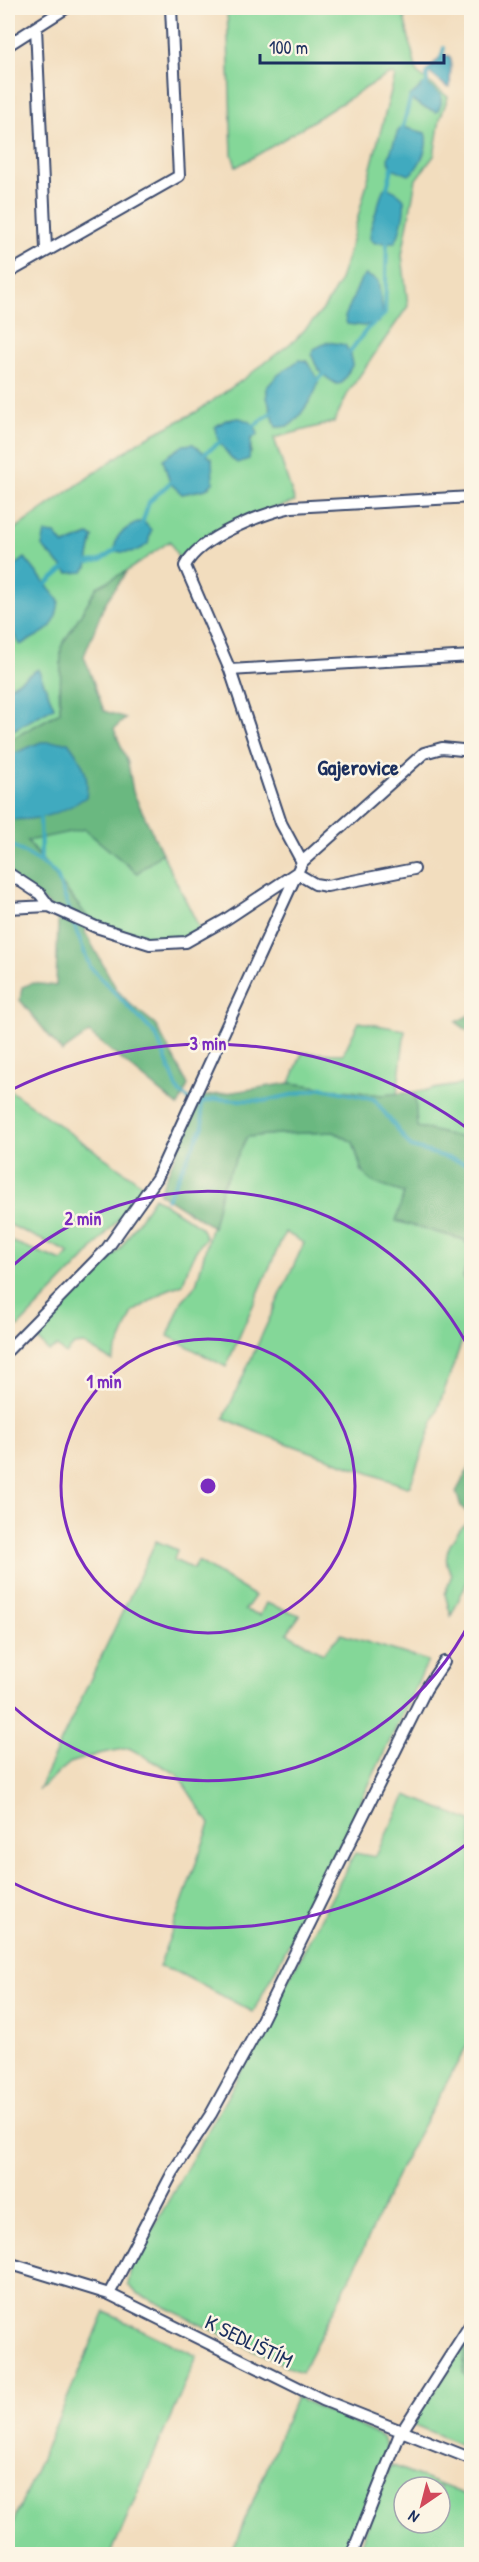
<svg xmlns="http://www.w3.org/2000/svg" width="479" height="2562" viewBox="0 0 479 2562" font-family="'Patrick Hand',sans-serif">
	<rect width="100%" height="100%" fill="#fcf5e5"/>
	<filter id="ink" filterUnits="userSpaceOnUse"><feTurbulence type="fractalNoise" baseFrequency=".0167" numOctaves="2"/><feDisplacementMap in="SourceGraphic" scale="12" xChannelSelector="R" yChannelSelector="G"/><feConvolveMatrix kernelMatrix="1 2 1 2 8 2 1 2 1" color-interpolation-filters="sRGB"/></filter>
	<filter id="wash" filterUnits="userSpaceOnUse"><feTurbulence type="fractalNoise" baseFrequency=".008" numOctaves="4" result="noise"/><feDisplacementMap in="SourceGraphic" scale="24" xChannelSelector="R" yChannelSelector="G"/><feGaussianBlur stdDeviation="1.35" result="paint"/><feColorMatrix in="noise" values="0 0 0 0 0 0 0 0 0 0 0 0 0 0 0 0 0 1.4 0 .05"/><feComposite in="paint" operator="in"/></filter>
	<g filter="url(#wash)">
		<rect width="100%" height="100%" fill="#f2ddbe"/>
		<path fill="#84d798" stroke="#50837b" stroke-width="1.5" fill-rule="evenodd" d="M227,8H402L417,73L448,97L440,119L434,156L416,179L402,255L408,306L349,391L334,422L274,438L295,502L246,517L178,558L170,541L127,571L97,587L59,685L60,712L8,741V733L54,707L38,670L8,688V668L13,664L8,656V625L21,644L59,601L25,558L8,572V534L140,441L196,412L245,378L296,339L322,311L338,285L347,259L395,76L392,74L386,76C336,105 288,139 236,167L232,154ZM307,361C330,397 302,406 276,427L267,397V387ZM239,418L258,434L251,439V453L215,427L226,420ZM193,444L212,459L206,489L182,494ZM55,534L64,545L88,535L93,537L87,567L68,573L42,546Z
			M84,829L137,873L162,853L202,933L157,943L90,920L27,840Z
			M359,1022L405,1030L397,1094L381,1095L290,1083L302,1053L343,1054Z
			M471,1083V1140L416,1127L415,1092Z
			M8,1089L143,1185L135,1200L84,1259L18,1327L8,1326V1240L62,1261L70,1253L8,1224Z
			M334,1132L353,1142L362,1172L404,1192L397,1221L464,1240L470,1250L463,1277L468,1289L471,1291V1316L410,1486L407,1487L256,1432L224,1418L304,1243L285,1232L226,1367L168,1336L182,1301L196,1285L222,1187L247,1137L277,1134Z
			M154,1197L201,1227L206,1238C193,1251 188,1266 183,1284L167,1290L133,1312L112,1361L84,1344L74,1345L66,1354L57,1347L48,1351L36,1337L37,1333L120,1249Z
			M471,1517V1573L451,1616L445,1594L452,1574C436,1554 458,1532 471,1517Z
			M156,1541L177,1550L174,1560L193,1569L198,1561L255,1596L245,1610L260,1615L266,1603L300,1615L287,1633L323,1653L341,1634L428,1661L329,1868L253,2012L177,1972L159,1967L210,1824L177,1774L129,1748L98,1754L70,1763L38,1790Z
			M406,1795L471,1821V2038L401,2166L352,2274L301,2373L137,2293L128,2285L131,2268L136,2258L227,2097L355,1853L375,1857Z
			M105,2312L197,2356L111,2554H8V2534Z
			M466,2344L463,2373L471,2379V2449L412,2424Z
			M296,2397L383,2437L387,2449L345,2554H231Z
			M391,2465L471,2497V2554H357ZM404,2487H440V2523H404Z"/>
		<path fill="#6bb880" stroke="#43746f" stroke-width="1.5" d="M127,571L105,603L84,656L104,711L126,718L114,729L128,763L133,792L162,853L137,873L84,829L27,841L90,920L85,932L117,990L130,1004L155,1024L188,1085L178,1106L89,1033L62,1052L20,1000L22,987L33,983L56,986L58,920L49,905L8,876V741L60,712L61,647L97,587Z
			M471,1014V1033L456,1022Z
			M290,1083L381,1095L415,1092L417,1127L471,1140V1291L468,1290L463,1277L470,1250L465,1240L396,1221L404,1193C362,1179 367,1185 353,1142L334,1132L277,1134L247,1137L222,1187L213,1227L159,1193L201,1097Z
			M471,1464V1517L461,1506L456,1492Z
			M466,2344H471V2379L463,2373Z"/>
		<path fill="#3faabf" stroke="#2d6c8e" stroke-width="1.5" d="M442,55L449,56L451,59L450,87H447L427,71Z
			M427,84L441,95V104L437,112L423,107L410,99L409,97L423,85Z
			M403,127L425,133C430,145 420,167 409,175L392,168L388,159L398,131Z
			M386,187C392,190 400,193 403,198C407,205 400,236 395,242L375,243L370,239L371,227L383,190Z
			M366,275L378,281L383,313L379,322L364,326L347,324L345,317L361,279Z
			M328,342L345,345L351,355L353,364L342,383L337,384C324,377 315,369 312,354L314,349Z
			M299,360L306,361C310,367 317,375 318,382C318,391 298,420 290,425C285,427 281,427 276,427L267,397V387L278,375Z
			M239,418C250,421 255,423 258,434L251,439L249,459L237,463C227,455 216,439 215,427L226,420Z
			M193,444L212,459L213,483L206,489L182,494L170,483L163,459L184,445Z
			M138,522H144L151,530L148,544C138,552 128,554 116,551C112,535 126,529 138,522Z
			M45,533L55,534L64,545L89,535L93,537L87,567L84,572L68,573L42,546Z
			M25,558L59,601C55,632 47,630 20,645L8,625V572Z
			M38,669L54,707L8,733V688Z
			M41,742H68C81,759 90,774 86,797C63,813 36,822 8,819V756Z"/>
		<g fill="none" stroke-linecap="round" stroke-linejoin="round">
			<path stroke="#3faabf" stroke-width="4" d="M441,58L444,48
				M423,87L427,84V73L430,70
				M402,131L410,99L413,96
				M386,192L393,164
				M348,354L367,329L385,314L387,238
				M313,383L326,373
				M253,427L273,411
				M204,454L224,439
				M142,524L149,502L173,480
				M84,563L101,560L118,548
				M44,586L65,568
				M8,748L14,757
				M40,813L41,863
				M8,843L48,867L57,876L70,912
				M72,919L90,967L156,1035L179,1092L195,1104L216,1099L264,1101L322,1088L374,1099L411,1147L472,1165
				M167,1199L203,1126L201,1104"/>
		</g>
	</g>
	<g filter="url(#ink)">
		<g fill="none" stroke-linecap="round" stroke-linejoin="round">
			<g stroke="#3b496c" stroke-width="14">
				<path id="minor" d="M36,27L46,249
					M8,45L66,8
					M8,273L179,176L171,8
					M230,670L472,656
					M302,862L281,823L230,670L185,566C199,537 262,514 292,507L472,497
					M8,873L40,894L49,906
					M8,908L49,906L96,927L150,944L186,942L225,920L296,873L315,884L327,886L414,869
					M8,1350L106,1250L157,1178L302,862L424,753L442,748L472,751
					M8,2263L109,2294L323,2400L472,2459
					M109,2294L173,2172L211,2114L255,2034L426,1689L444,1662
					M352,2554L399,2436L472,2322"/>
			</g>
			<use href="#minor" stroke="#fff" stroke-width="10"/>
		</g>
	</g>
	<g fill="none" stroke="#7b2cbf" stroke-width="3">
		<circle cx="208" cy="1486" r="147"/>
		<path d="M471 1620A295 295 0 0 1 9 1703M9 1269A295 295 0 0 1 471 1352"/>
		<path d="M471 1841A442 442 0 0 1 11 1882M11 1090A442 442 0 0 1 471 1131"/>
	</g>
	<g text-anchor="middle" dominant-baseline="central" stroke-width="5" stroke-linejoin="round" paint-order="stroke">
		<g font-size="21" fill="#1b2f5e" stroke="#fcf5e5">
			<text transform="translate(249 2341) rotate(26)">K SEDLIŠTÍM</text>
		</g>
		<g font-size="22" font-weight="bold" fill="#1b2f5e" stroke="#fcf5e5">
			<text x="358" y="767">Gajerovice</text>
		</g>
	</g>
	<circle cx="208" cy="1486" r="9" fill="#7b2cbf" stroke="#fcf5e5" stroke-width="3"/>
	<g font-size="18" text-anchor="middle" font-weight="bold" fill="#7b2cbf" stroke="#fcf5e5" stroke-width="5" stroke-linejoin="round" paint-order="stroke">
		<text x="208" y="1050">3 min</text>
		<text x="83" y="1225">2 min</text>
		<text x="104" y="1388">1 min</text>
	</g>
	<rect width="479" height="2562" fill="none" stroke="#fcf5e5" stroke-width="30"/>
	<g transform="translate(422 2505) rotate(215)"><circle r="28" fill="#fcf5e5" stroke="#a2a6af" stroke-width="1.5"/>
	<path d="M0-4.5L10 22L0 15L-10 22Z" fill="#d1495b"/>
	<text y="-9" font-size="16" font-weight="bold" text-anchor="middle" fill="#1b2f5e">N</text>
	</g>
	<path d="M260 54v9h184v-9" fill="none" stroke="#1b2f5e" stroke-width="3"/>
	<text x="269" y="54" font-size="18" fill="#1b2f5e" stroke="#fcf5e5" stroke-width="4.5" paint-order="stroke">100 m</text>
</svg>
